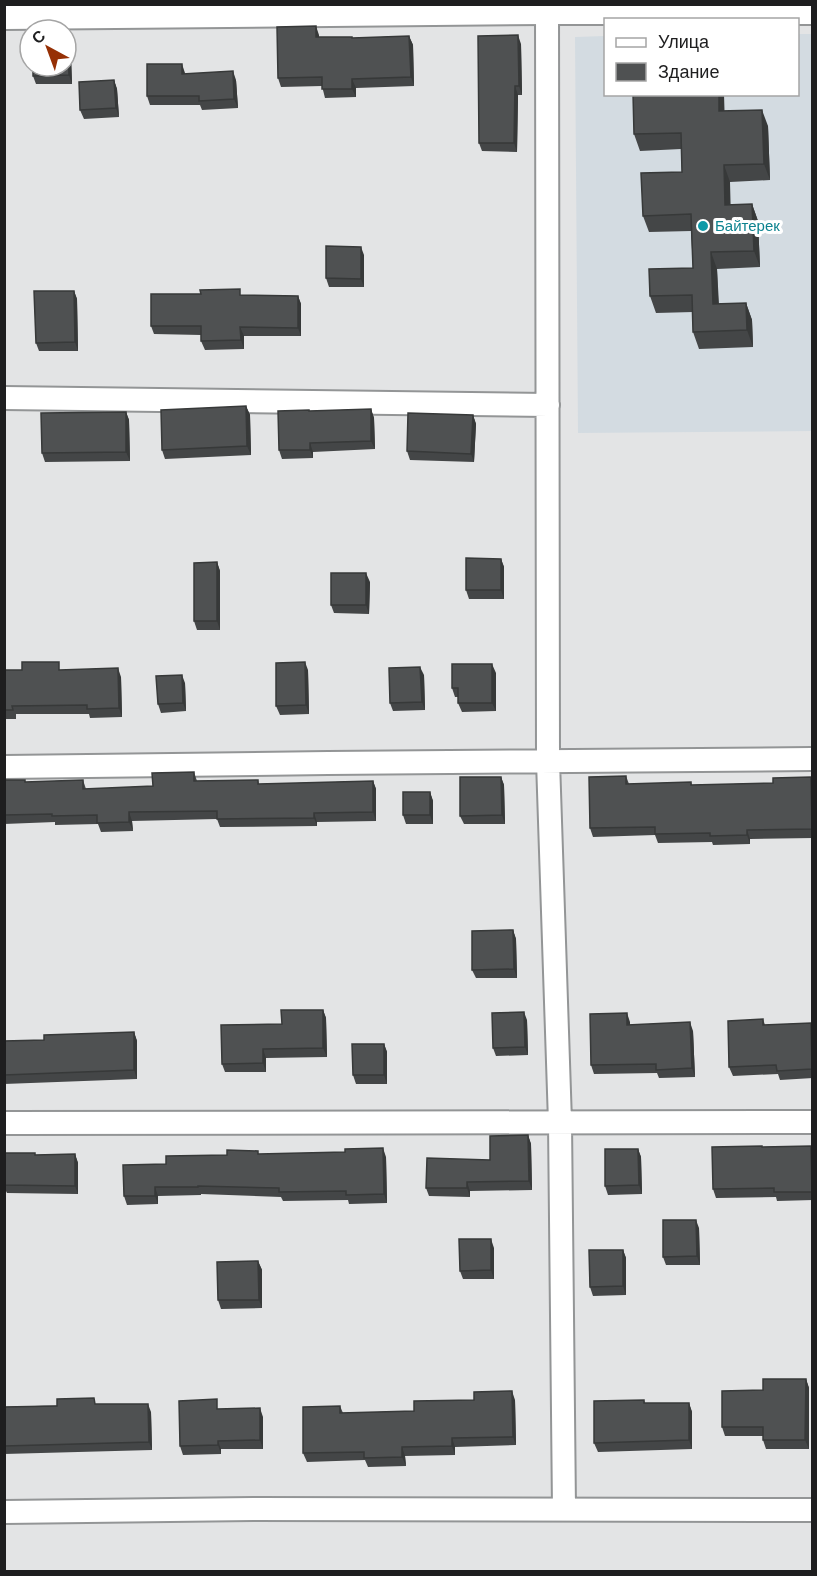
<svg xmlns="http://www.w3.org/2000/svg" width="817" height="1576" viewBox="0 0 817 1576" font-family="'Work Sans',sans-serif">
	<rect width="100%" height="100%" fill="#e3e4e5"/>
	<path fill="#d3dbe1" d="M798,34H812V431L578,433L575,37L605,36L606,94H798Z"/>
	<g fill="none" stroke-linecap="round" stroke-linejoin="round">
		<g stroke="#939596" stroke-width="26">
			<path id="minor" d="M547,4L548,761L560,1122L564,1509
				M4,398L548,405
				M4,767L328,763L812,759
				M4,1123L812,1122
				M4,1512L253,1509L812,1510"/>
		</g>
		<g stroke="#939596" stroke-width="32">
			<path id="tertiary" d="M4,15L547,10H812"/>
		</g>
		<use href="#minor" stroke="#fff" stroke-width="22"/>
		<use href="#tertiary" stroke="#fff" stroke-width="28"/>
	</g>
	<path fill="#444647" d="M319,35V37L353,38L409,36L413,45L414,86L356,88V97L325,98L322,86L281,87L278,78Z
		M521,44L522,95H518L517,152L482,151L479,143Z
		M68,47L71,56L72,84H36L33,76Z
		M185,73V74L236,80L238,108L202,110L200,105H150L147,96Z
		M114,80L117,89L119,117L84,119L80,110Z
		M725,111L768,126L770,180L730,182V205L752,204L758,221L760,267L717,269L719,304L746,303L752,320L753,347L699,349L693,332V312L656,313L650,296L693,268L691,231L649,232L643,216L682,172L681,149L640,151L634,134Z
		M364,255V287H329L326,278Z
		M74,291L77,299L78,351H39L36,343Z
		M242,295L298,296L301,304V336H244V349L205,350L201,341V335L154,334L151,326Z
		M246,406L250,415L251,455L165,459L162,450Z
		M371,409L374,418L375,449L313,452V458L282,459L279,450L310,411Z
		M126,412L129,420L130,461L45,462L42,453Z
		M473,415L476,424L474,462L410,460L407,451Z
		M501,559L504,567V599H469L466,590Z
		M217,562L220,571V630H197L194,621Z
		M370,582L369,614L334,613L331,605Z
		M4,670H62L121,677L122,717L90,718L89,714H16V719H4Z
		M308,670L309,714L280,715L276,706Z
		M496,673V711L462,712L458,703V697H455L452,688Z
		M424,675L425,710L393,711L390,703Z
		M185,683L186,711L161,713L158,704Z
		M194,772L197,781L258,780L259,784L373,781L376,789V821L317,822V826L220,827L217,819L132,821L133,831L101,832L98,824L55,825V822L4,824V780L26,782L83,780L86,789L153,786Z
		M626,776L629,784L691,782L692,785L773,783L811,777L813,782V838L750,839V844L713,845L712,842L658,843L655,835L593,837L590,828Z
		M501,777L504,785L505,824H464L460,816Z
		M430,792L433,801V824H406L403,815Z
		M513,930L516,939L517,978H476L472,970Z
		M323,1010L326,1018L327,1057L266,1058V1072H225L222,1064L282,1024Z
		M763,1019L765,1025L811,1023L813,1029V1078L780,1080L778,1074L733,1076L729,1067Z
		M527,1020L528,1055L496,1056L493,1048Z
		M630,1022V1025L693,1031L695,1077L659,1078L657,1073L594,1074L591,1065Z
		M134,1032L137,1041V1079L4,1084V1041L44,1040Z
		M384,1044L387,1052V1084H356L353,1075Z
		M528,1135L531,1144L532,1190L470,1191V1197L429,1196L426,1188L490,1160Z
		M811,1146L813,1150V1200L777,1201L776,1197L716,1198L713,1189L762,1147Z
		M638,1149L641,1157L642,1194L608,1195L605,1186Z
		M4,1153L35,1155L75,1154L78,1163V1194L7,1193L4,1187Z
		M260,1154L386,1157L387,1203L349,1204L348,1200L283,1201L281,1197L201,1194V1195L158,1196V1204L127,1205L124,1196L166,1164L227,1155Z
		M699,1228L700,1265H666L663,1257Z
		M494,1248V1279H463L460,1271Z
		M623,1250L626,1258V1295L593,1296L590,1287Z
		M258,1261L262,1270V1308L221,1309L218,1300Z
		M806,1379L809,1388V1449H766L763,1440V1436H725L722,1427L763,1390Z
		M515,1400L516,1445L455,1447V1455L405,1456L406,1466L368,1467L365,1460L307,1462L303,1453L340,1406L343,1413L414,1411Z
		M644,1400L645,1403H689L692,1412V1449L598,1452L594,1443Z
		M97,1404L151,1412L152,1450L4,1454V1407Z
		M220,1409L263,1417V1449H221V1454L183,1455L180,1446Z"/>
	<path fill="#373939" d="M316,26L319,35V45L316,37Z
		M518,35L521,44L522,95L519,86Z
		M409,36L413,45L414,86L411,77Z
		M68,47L71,56L72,84L69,75Z
		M182,64L185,73V83L182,74Z
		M233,71L236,80L238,108L234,99Z
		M352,79L356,88V97L352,89Z
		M114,80L117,89L119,117L116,108Z
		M515,86L518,95L517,152L514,143Z
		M719,94H724L725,128L719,111Z
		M762,110L768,126L770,180L764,164Z
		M724,165L730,182L731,221L725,205Z
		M752,204L758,221L760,267L754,251Z
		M361,247L364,255V287L361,279Z
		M711,252L717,269L719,321L713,304Z
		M74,291L77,299L78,351L75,342Z
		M298,296L301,304V336L298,328Z
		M746,303L752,320L753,347L747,330Z
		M240,327L244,336V349L241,340Z
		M246,406L250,415L251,455L247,446Z
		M371,409L374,418L375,449L371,441Z
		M126,412L129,420L130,461L126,452Z
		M473,415L476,424L474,462L471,454Z
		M310,443L313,452V458L310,450Z
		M501,559L504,567V599L501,590Z
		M217,562L220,571V630L217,621Z
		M366,573L370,582L369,614L366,605Z
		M305,662L308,670L309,714L306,705Z
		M492,664L496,673V711L492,703Z
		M420,667L424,675L425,710L422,702Z
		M118,668L121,677L122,717L119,708Z
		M182,675L185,683L186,711L183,703Z
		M501,777L504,785L505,824L502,815Z
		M811,777L813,782V831L812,829Z
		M373,781L376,789V821L373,812Z
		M430,792L433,801V824L430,815Z
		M129,812L132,821L133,831L129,822Z
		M314,813L317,822V826L314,818Z
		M747,830L750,839V844L747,835Z
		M513,930L516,939L517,978L514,969Z
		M323,1010L326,1018L327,1057L323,1048Z
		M524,1012L527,1020L528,1055L525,1047Z
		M627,1013L630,1022V1034L627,1025Z
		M690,1022L693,1031L695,1077L692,1068Z
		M811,1023L813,1029V1070Z
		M134,1032L137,1041V1079L134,1070Z
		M384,1044L387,1052V1084L384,1075Z
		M263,1049L266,1058V1072L263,1063Z
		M528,1135L531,1144L532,1190L529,1181Z
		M811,1146L813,1150V1193L812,1192Z
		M383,1148L386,1157L387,1203L384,1194Z
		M638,1149L641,1157L642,1194L639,1185Z
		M75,1154L78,1163V1194L75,1186Z
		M467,1182L470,1191V1197L467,1188Z
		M155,1187L158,1196V1204L155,1196Z
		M696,1220L699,1228L700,1265L697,1256Z
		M491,1239L494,1248V1279L491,1270Z
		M623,1250L626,1258V1295L623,1286Z
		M258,1261L262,1270V1308L259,1300Z
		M806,1379L809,1388V1449L805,1440Z
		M512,1391L515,1400L516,1445L513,1437Z
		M689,1403L692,1412V1449L689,1440Z
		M148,1404L151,1412L152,1450L149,1442Z
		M260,1408L263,1417V1449L260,1440Z
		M452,1438L455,1447V1455L452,1446Z
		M218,1441L221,1449V1454L218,1445Z
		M402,1447L405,1456L406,1466L402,1457Z"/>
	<path fill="#4f5152" stroke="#373939" stroke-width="1.5" d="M316,26V37H352V38L409,36L411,77L352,79V89H322V77L278,78L277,27Z
		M518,35L519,86H515L514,143H479L478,36Z
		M66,47H68L69,75L33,76V66H66Z
		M147,64H182V74L233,71L234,99L199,101V96H147Z
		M114,80L116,108L80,110L79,82Z
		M633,94H719V111L762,110L764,164L724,165L725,205L752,204L754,251L711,252L713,304L746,303L747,330L693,332L692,295L650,296L649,269L693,268L691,214L643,216L641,173L682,172L681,133L634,134Z
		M326,246L361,247V279L326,278Z
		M240,289V295L298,296V328L240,327L241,340L201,341V326H151V294H201L200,290Z
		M34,291H74L75,342L36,343Z
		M246,406L247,446L162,450L161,410Z
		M371,409V441L310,443V450H279L278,411L309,410V411Z
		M126,412V452L42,453L41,413Z
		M408,413L473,415L471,454L407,451Z
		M466,558L501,559V590H466Z
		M217,562V621H194V563Z
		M331,573H366V605H331Z
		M22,662H59V670L118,668L119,708L87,709V705L12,706L13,710H4V670H22Z
		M305,662L306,705L276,706V663Z
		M452,664H492V703H458V688H452Z
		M420,667L422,702L390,703L389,668Z
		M182,675L183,703L158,704L156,676Z
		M194,772V781L258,780V784L373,781V812L314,813V818L217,819V811L129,812V822L97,823V815L52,816V814L4,815V780H25V782L83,780V789L153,786L152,773Z
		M626,776V784L691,782V785L773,783V778L811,777L812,829L747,830V835L710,836V833L655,834V827L590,828L589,777Z
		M460,777H501L502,815L460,816Z
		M403,792H430V815H403Z
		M513,930L514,969L472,970V931Z
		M281,1010H323V1048L263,1049V1063L222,1064L221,1025L282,1024Z
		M524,1012L525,1047L493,1048L492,1013Z
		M627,1013V1025L690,1022L692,1068L656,1070V1064L591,1065L590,1014Z
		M763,1019V1025L811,1023L812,1069L777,1071L776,1065L729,1067L728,1021Z
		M134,1032V1070L4,1075V1041L44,1040V1035Z
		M352,1044H384V1075H353Z
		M528,1135L529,1181L467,1182V1188H426L427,1158L490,1160V1136Z
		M762,1146V1147L811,1146L812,1192H774V1188L713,1189L712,1147Z
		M383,1148L384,1194L346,1195V1191L279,1192V1188L198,1186V1187H155V1196H124L123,1165L166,1164V1156L227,1155V1150L258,1151V1154L345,1152V1149Z
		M605,1149H638L639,1185L605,1186Z
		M4,1153H35V1155L75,1154V1186L4,1185Z
		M663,1220H696L697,1256L663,1257Z
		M459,1239H491V1270L460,1271Z
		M589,1250H623V1286L590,1287Z
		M258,1261L259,1300H218L217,1262Z
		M763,1379H806L805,1440H763V1427H722V1391L763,1390Z
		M512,1391L513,1437L452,1438V1446L402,1447V1457L364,1458V1452L303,1453V1407L340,1406V1413L414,1411V1401L474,1400V1392Z
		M94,1398L95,1404H148L149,1442L4,1446V1407L57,1406V1399Z
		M217,1399V1409L260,1408V1440L218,1441V1445L180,1446L179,1401Z
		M644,1400V1403H689V1440L594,1443V1401Z"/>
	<circle fill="#0f9aa8" stroke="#fff" stroke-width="2" cx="703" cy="226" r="6"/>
	<g text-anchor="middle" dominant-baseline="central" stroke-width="6" stroke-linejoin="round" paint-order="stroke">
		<g font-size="15" fill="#0d838f" stroke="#fff" text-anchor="start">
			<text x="715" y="226">Байтерек</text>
		</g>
	</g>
	<rect width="817" height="1576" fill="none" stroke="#1e1e1f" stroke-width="12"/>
	<rect x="604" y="18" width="195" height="78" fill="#ffffff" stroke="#a5a5a5" stroke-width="1.5"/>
	<rect x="616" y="38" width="30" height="9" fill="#ffffff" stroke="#a5a5a5" stroke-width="1.5"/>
	<text x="658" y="48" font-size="18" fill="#1e1e1f">Улица</text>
	<rect x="616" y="63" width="30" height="18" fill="#4f5152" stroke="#a5a5a5" stroke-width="1.5"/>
	<text x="658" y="78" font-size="18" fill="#1e1e1f">Здание</text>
	<g transform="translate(48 48) rotate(319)"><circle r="28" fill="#ffffff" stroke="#a5a5a5" stroke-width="1.5"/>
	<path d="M0-4.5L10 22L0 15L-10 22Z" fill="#963005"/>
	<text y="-9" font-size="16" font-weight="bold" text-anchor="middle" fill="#1e1e1f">С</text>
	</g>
</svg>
